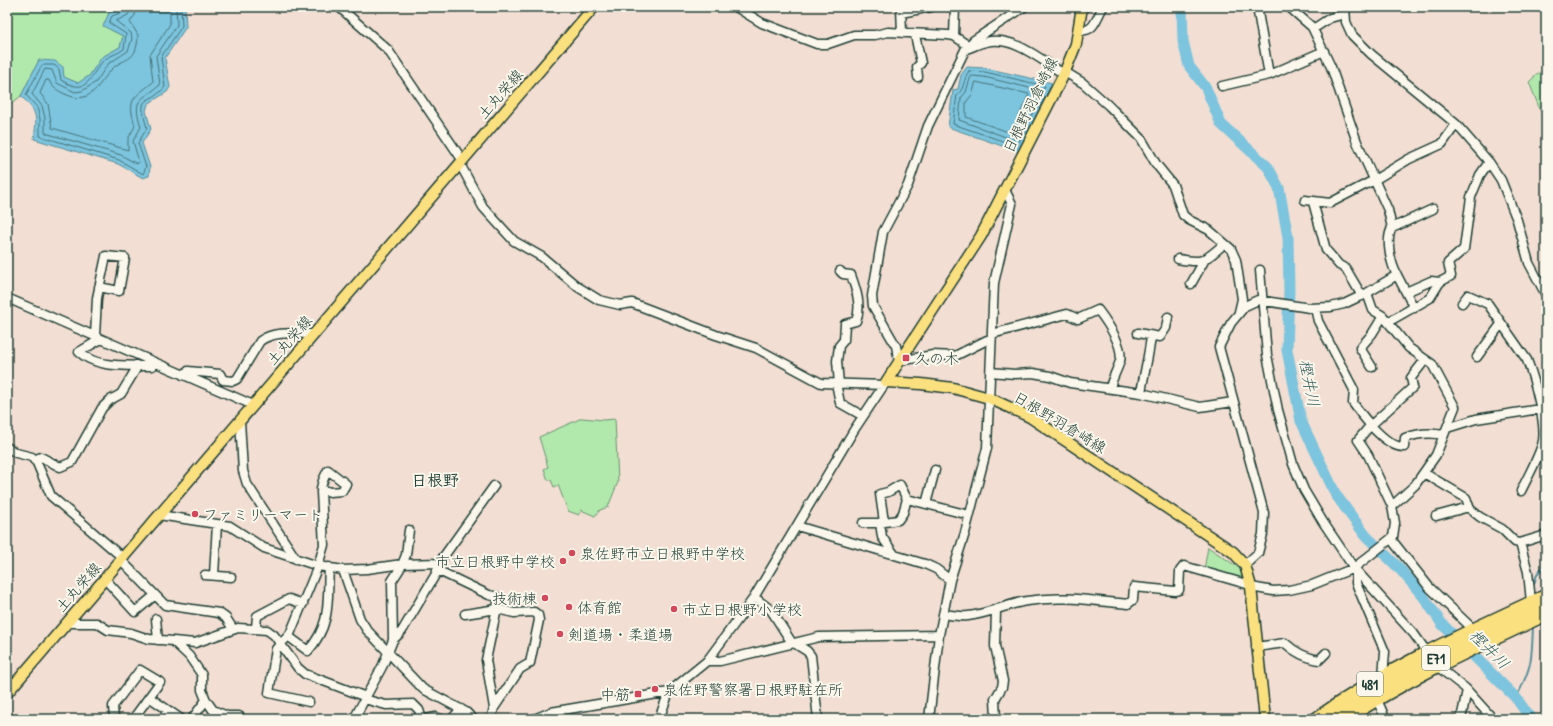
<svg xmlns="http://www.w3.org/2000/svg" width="1553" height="726" viewBox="0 0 1553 726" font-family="'Patrick Hand','Klee One',sans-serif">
	<rect width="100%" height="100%" fill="#f2ded2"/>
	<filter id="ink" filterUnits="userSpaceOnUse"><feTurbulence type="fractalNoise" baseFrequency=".025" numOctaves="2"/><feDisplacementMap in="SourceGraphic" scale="8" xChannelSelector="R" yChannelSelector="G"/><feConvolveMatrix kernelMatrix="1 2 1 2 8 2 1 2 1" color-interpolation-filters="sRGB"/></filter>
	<g filter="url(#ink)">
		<path fill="#b1e9ac" stroke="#689370" d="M7,7H127L108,13L111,30L123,36L120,47L102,57L89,76L78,83L63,77L39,60L21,96L7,107Z
			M1546,69V125L1529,82L1542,70Z
			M582,418L604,420L615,419L618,482L608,507L600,510L595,516L581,510L579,515L568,511L558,485L554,487L551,480H548L544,469L548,467L539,437Z
			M1208,547L1242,570L1243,583L1204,570Z"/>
		<path fill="#7dc4de" stroke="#578e9a" d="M127,7H185L186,27L165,58L170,87L167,92L148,104L146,111L151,129L142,143L150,167L149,176L143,178L118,164L34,139C37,115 38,113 21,96L39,60L55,61L63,67L64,77L78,83L89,76L102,57L120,47L123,36L103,26L109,13Z
			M967,67L985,68L1052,83L1019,152L948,127L953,90L958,89L961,75Z"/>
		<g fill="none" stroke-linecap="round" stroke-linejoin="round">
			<path stroke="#457378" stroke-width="1" d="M126,7L123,12L112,16L109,23L126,34L124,49C118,54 110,55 104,60C88,76 90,97 61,80L59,69L54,65H42L26,95L37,107L40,119V136L119,160L143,174L146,167L138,143L147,128C136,91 148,107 165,87L161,57L182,26L181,7
				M131,7L128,15L116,21L131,33L132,39L128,51L108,64L96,82L82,91L75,92L57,83L52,70L45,69L32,94L42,106L45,118V133L121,155L137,164L139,162L133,141L141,127C132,97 140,102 160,85L156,56L177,25L176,7
				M137,7L135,15L130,22L138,35C137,65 123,56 111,70C97,86 90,106 65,94C57,90 52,88 49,80H46L40,93L48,104L52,128L128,150V139L135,126C127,98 133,99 153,82L150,55L170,24V7
				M969,71L985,72L1045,86L1017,146L953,124L957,95C965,89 963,79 969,71Z
				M972,76L984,77L1038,90L1014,140L959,120L961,98L966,92L970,79Z
				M976,82L1029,94L1011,133L966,117V102L972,95Z"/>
			<path stroke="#578e9a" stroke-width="2" d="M1533,588L1537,574L1546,563
				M1516,698C1532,667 1532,659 1533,625"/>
			<path stroke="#7dc4de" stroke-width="11" d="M1182,7L1183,41L1189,66L1206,88L1221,124L1268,167L1279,188L1288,237L1289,290L1287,350L1301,421L1336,495L1366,536L1399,568L1423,596L1442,624L1516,698L1531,719"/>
			<g stroke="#1f3d34" stroke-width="11">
				<path id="minor" d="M339,7L388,50L463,161
					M736,7L762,23L817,44H828L854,35H875L888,32L948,35L954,36L969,46
					M901,7L902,33
					M1257,7L1269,75
					M1345,7L1346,22L1352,35L1371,54L1456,124L1489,162L1501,180L1517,220L1529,263L1546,295
					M901,13L931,7
					M1313,29L1330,18L1345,14
					M1079,30C1094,33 1096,19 1103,7
					M915,35L921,63L917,67L918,77
					M954,36L955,7
					M966,49C973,47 979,43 986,42C1014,35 1042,61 1064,74
					M1065,72L1083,83L1109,106L1141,138L1156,164L1173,185L1183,215L1189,220L1209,230L1231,249L1236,260L1242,299L1239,312
					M1222,86L1269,75L1324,51
					M460,164L483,207L514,241L542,257L578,287L599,300L620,305L632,303L716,335L756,348L821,383L884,385
					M1305,200L1330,203L1376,179L1409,159L1442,144L1456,124
					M1313,202L1326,250L1339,265L1346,269L1362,296
					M1392,228L1433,209
					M1178,259C1204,264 1204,261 1224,244
					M1260,270L1267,355L1278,410L1293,464L1304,490L1323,522L1354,568L1414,634L1426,651
					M1397,275L1414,308
					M1191,284L1204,261
					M1406,292L1431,281L1440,282
					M7,298L253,405
					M1462,303L1468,295L1488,304L1527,360C1534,378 1548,428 1542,445C1537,461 1528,476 1521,491
					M1315,308L1318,321L1354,390L1353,403C1363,417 1387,448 1404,447L1405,438C1418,433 1430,432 1444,435
					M1388,322L1430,298L1440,282L1451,276L1448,263L1464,249L1471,197L1480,175L1489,162
					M1138,333L1160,337L1166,328L1168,317
					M992,334L1067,314L1078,319L1098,310C1107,322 1124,346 1120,361C1117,371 1112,378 1110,388
					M95,336L97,298L106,256L125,258L119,291L99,287
					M101,339L79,352C98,369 127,365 152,366L156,363
					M991,340H987L955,356L933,355L899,361L896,346L873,306L872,296L883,232L908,185L928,126L965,50L974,40L1024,7
					M1477,357L1501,324
					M1372,367L1360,348L1372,334L1383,316
					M990,372L1015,374L1033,373L1050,376L1070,383L1141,393L1200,407L1233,402
					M183,375L188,371L220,374L223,380L233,381L237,379L260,341C275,330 297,334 314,334
					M836,383L840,403L863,416
					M839,384L837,361L839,346L844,340L845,324L856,321C862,306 856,289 851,275L843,274L840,271
					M1141,393C1144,373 1149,356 1151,336
					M240,421L243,471L247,484L296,559
					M1447,428L1476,419L1546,408
					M7,447L16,453L32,457L37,463L51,496L123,558
					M34,460L41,457L60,467L72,462L102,408L110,400L121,394L136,369V365
					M1424,473L1466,498L1470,509L1480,517L1502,529L1515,542L1520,543L1528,572L1531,602
					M926,504L935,470
					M1392,506L1368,455L1358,440L1369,427L1413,387L1411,378L1425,360
					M159,515L230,526L264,548L318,566L343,570L367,569L402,564L439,563L494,486
					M1436,516L1469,507
					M884,522L880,494L888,492L900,485L907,499
					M863,523H878L898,520L903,513L907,499L969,515
					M880,523L882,537L894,554
					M797,526L925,564L936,569L950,580
					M1391,539L1429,587L1473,629
					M1520,543L1546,535
					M121,560L165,605L219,613L226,618L233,629
					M1245,565L1258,553L1263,534L1264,513L1219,347L1231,323L1245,306L1258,300L1310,308L1331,307L1344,304L1367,293L1397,275C1391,264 1385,240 1392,228L1388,210L1357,142L1331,67L1312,27L1289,7
					M343,570L360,619L367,630L423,689L466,712L473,719
					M437,570L489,595L498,597V603L486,660L494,708L491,719
					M1356,571V583L1385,652L1383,676
					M205,575L231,577
					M214,575L217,524
					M105,579L135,612L155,595
					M1251,587L1273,591L1289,590L1312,585L1354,568L1393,537L1395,523L1392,506L1415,485L1436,455L1455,407L1432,364L1409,348L1383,316L1373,310L1367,293
					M754,597L771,610L792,643
					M996,611L995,646L1003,681L1002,687L995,699L996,719
					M465,614L497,609L514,613L534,612L538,615L539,620L530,663L520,669L494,708
					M943,614C951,615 960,617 968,616C988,614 1007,604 1027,601C1062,595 1093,601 1128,604L1133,600L1134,587L1175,591L1179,590L1180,571L1184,566L1250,585
					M156,619L158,640
					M67,623H97L108,630L131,633L149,639L173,641L189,656L202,675V690L206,700L213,710L227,716H239L242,719
					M256,628L257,616L289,599L303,604
					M288,636L308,651C332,624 327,601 329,567
					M393,640L392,581L401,567L406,555L409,530
					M173,641L195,643L238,628L267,630L274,635L298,668L305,674L366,697
					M794,643L807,651L811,656L818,719
					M1256,647L1285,643C1296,653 1305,657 1319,660L1326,653
					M707,661H720L819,637L939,635
					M1442,670L1465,688L1493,719
					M149,697L181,719
					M364,699L386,705L413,704L419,710L422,719
					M309,702L269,693L276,649L290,634L318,566L324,545L321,492C321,483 324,478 328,470L346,484L342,491L330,492L321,489
					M1379,704L1383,713V719
					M114,719L113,706L140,670L160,682L133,719
					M162,719L168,710
					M192,719L206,700
					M354,719L383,665L393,640L402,631L437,572L439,566
					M426,719L436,717L441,719
					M452,719L461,709
					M534,719L551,712L669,692L707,661L753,599L854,430L886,382
					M659,719L669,692
					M929,719L939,635L950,580L965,533L987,448L994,283L1012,204L1005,190
					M1461,719L1467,690"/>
			</g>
			<g stroke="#1f3d34" stroke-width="13">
				<path id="major" d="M886,382L921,384L953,388L989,398L1030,417L1233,552L1245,565L1251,587L1265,719
					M886,382L981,236L1064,74L1076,44L1082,7
					M7,693L594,7"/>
			</g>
			<g stroke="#1f3d34" stroke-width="14">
				<path id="highway" d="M1315,719C1388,667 1466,632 1546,595
					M1331,719C1399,674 1472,640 1546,606
					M1347,719C1410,677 1478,647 1546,615"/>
			</g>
			<use href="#minor" stroke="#fbf7ec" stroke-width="8"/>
			<use href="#major" stroke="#fbe080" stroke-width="10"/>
			<use href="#highway" stroke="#fbe080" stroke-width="11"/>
		</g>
	</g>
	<g fill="#d1495b" stroke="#fbf7ec" stroke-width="1.5">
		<rect x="902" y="354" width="8" height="8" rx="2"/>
		<circle cx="195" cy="514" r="4"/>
		<circle cx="572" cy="553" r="4"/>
		<circle cx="563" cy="561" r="4"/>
		<circle cx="545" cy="598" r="4"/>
		<circle cx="569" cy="607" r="4"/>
		<circle cx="674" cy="609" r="4"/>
		<circle cx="560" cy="634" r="4"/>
		<circle cx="655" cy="689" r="4"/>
		<rect x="634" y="690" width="8" height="8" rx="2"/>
	</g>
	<g text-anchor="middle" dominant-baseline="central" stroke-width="4" stroke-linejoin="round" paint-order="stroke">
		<g fill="#fbf7ec" stroke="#61756b" stroke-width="1">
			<rect x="1422" y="646" width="28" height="24" rx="3"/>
			<rect x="1357" y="672" width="26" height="24" rx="3"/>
		</g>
		<g font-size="14" font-weight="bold" fill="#1f3d34">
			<text x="1436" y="658">E71</text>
			<text x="1370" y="684">481</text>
		</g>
		<g font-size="15" fill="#1f3d34" stroke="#fbf7ec">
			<text transform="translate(500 94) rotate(-49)">土丸栄線</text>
			<text transform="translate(1030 105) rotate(-64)">日根野羽倉崎線</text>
			<text transform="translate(289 340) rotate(-49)">土丸栄線</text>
			<text transform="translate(1060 422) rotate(31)">日根野羽倉崎線</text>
			<text transform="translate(78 587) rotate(-49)">土丸栄線</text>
		</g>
		<g font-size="15" fill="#1f3d34" stroke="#fbf7ec" text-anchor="start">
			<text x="914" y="358">久の木</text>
			<text x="203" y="514">ファミリーマート</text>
			<text x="580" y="553">泉佐野市立日根野中学校</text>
			<text x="555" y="561" text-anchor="end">市立日根野中学校</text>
			<text x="537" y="598" text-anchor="end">技術棟</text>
			<text x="577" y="607">体育館</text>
			<text x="682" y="609">市立日根野小学校</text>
			<text x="568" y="634">剣道場・柔道場</text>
			<text x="663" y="689">泉佐野警察署日根野駐在所</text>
			<text x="630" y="694" text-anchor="end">中筋</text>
		</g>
		<g font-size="16" font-style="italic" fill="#365f5e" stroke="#fbf7ec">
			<text transform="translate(1310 383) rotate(79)">樫井川</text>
			<text transform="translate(1490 649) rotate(45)">樫井川</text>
		</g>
		<g font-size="16" font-weight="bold" fill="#1f3d34" stroke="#fbf7ec">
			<text x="435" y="480">日根野</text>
		</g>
	</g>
	<rect width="1553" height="726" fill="none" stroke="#fbf7ec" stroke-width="24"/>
	<rect x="12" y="12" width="1529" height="702" fill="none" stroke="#1f3d34" stroke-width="1.5" filter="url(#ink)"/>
</svg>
